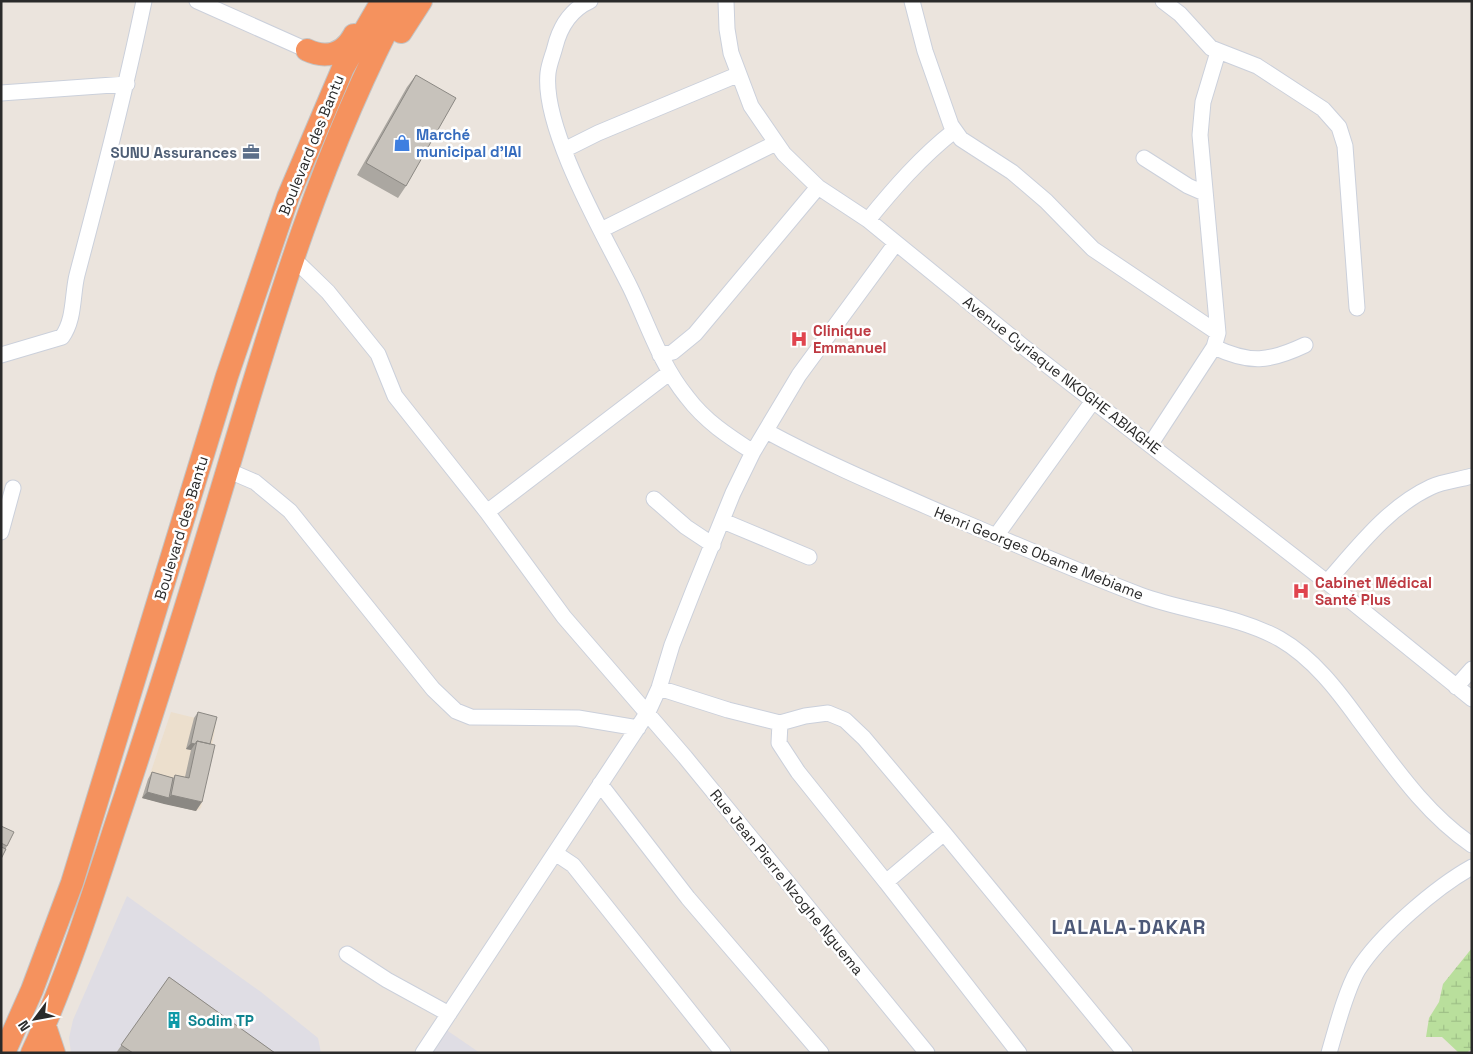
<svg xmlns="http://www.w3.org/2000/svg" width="1473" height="1054" viewBox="0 0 1473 1054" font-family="'Space Grotesk',sans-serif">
	<defs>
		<pattern id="wetland-marsh" width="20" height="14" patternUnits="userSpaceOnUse" patternTransform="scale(1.25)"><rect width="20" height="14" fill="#b9df9c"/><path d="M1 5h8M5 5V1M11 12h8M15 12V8" fill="none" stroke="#9fc087"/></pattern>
	</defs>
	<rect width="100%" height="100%" fill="#ebe4dd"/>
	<path fill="#dfdde4" d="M127,896L261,992L318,1038L321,1053H71L69,1038L73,1020Z
		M445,1029L480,1053H431Z"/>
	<path fill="#ecdfcd" d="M171,712L216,723L201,808L196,811L142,798Z"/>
	<path fill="url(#wetland-marsh)" d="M1472,948V1049L1466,1053H1459L1442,1037H1426L1429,1018L1439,1002L1443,984Z"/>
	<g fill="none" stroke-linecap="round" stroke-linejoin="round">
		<g stroke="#cbd0db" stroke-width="17">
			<path id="minor" d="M197,1L307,50
				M590,1C570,10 560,27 555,47C553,55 549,64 548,73C542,129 604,235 630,287C648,324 660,364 687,397C705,421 728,436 753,452
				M726,1L727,29L731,53L751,106L784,154L818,187L868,220L1025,348L1346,597L1472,699
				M912,1L925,51L951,125L961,139L1012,172L1046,201L1093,249L1218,333
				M1163,1L1180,14L1211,48L1257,66L1323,109L1339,127L1345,146L1357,308
				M1,93L127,84
				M564,150L598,133L737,75
				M1144,158L1188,186L1204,193
				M868,220C894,188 921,157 954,131
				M601,230L776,143
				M294,259L328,292L378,354L395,396L487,512L564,617L685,757L927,1053
				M1214,347C1250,364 1269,362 1305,345
				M1,355L62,337C75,319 72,295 77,275C101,184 125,93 144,1
				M660,355L673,352L695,334L818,187
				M766,431C825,463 887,489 949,516C1013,543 1076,571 1140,595C1186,612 1237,615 1280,639C1313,658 1338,691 1359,720C1393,765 1425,813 1472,845
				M1150,445L1214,347L1218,333L1200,135L1203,102L1218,52
				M227,470L255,482L290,511L433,689L456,711L471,717L578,718L638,728
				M654,499L686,527L713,545
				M487,512L669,373
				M723,521L809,557
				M1,532L13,488
				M996,536L1093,401
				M1327,582C1358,547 1388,507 1431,487C1444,481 1459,480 1472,476
				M1456,687L1472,669
				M659,688L728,710L780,723L805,716L828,713L845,720L864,738L944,833L1125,1053
				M780,723L779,743L798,772L886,882
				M600,784L688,898L821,1053
				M944,833L886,882L1019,1053
				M555,853L573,865L723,1053
				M347,954L387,980L449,1014
				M423,1053L648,712L659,688L672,645L694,589L733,493L753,452L799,375L896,243
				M1329,1053C1336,1029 1346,990 1358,970C1380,935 1436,887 1472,867"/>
		</g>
		<g stroke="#c3c3c3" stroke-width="24">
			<path id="highway" d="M401,32L421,1
				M307,50C326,59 344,54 354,35
				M45,1026L54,1053
				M4,1053L32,990L72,883L227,376L288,197L343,68L382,1
				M32,1053C66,980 90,903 115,827C155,708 192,588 228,468C275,309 323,148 402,1"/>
		</g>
		<use href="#minor" stroke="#fff" stroke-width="15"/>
		<use href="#highway" stroke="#f5925e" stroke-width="22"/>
	</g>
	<path fill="#aba7a1" d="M416,75L406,186L398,198L357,175L407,87Z
		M198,712L210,744L196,811L142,798L148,779L152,772L173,778L175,775L185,777L191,750L186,749L194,718Z
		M1,826L7,846L1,859Z
		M169,977L275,1053H116Z"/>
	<path fill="#8b8883" d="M191,743L195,744L191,750L186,749Z
		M147,792L169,798L164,804L142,798Z
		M171,795L202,802L196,811L164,804Z"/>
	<path fill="#c7c2bb" stroke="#8b8883" d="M416,75L456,98L406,186L366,163Z
		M198,712L217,717L210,744L197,741L195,744L191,743Z
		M197,741L215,745L202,802L171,795L175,775L189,778Z
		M152,772L173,778L169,798L147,792Z
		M1,826L14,832L7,846L1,843Z
		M1,847L6,849L1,859Z
		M169,977L275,1053H133L121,1045Z"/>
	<defs>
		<g id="shop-bare" transform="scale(1.35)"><path d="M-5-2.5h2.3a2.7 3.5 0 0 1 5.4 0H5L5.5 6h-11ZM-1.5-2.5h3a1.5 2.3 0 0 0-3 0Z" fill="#3f7fe0" stroke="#fff" stroke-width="2.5" paint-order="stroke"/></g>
		<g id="office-bare" transform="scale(1.35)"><path d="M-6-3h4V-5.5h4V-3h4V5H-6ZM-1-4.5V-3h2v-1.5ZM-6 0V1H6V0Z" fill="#5c6f8a" stroke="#fff" stroke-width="2.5" paint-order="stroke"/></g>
		<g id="hospital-bare" transform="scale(1.35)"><path d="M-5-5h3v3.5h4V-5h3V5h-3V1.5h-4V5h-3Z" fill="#e0444e" stroke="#fff" stroke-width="2.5" paint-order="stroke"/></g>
		<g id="building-bare" transform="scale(1.35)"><path d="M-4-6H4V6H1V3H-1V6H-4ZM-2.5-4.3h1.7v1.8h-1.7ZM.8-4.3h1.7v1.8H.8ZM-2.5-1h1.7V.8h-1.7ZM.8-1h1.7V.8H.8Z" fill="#0f9aa8" stroke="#fff" stroke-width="2.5" paint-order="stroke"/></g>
	</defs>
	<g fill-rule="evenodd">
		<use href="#shop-bare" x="402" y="143"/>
		<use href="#office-bare" x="251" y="152"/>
		<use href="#hospital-bare" x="799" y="339"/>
		<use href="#hospital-bare" x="1301" y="591"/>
		<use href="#building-bare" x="174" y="1020"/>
	</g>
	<g text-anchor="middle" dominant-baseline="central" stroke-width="5" stroke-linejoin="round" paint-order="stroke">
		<g font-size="15" font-weight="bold" fill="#366cbe" stroke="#fff" text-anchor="start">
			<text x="416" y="134">Marché<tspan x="416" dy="17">municipal d'IAI</tspan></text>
		</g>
		<g font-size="15" fill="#2a2a2a" stroke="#fff">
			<text transform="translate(311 145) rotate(-68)">Boulevard des Bantu</text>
			<text transform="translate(1062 375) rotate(38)">Avenue Cyriaque NKOGHE ABIAGHE</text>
			<text transform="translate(181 528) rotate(-73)">Boulevard des Bantu</text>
			<text transform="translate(1039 553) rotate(22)">Henri Georges Obame Mebiame</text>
			<text transform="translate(787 882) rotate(51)">Rue Jean Pierre Nzoghe Nguema</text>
		</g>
		<g font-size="15" font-weight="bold" fill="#4e5e75" stroke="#fff" text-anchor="end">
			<text x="237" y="152">SUNU Assurances</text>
		</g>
		<g font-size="15" font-weight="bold" fill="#be3a42" stroke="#fff" text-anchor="start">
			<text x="813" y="330">Clinique<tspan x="813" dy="17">Emmanuel</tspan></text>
			<text x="1315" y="582">Cabinet Médical<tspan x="1315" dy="17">Santé Plus</tspan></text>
		</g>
		<g font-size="15" font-weight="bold" fill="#0d838f" stroke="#fff" text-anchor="start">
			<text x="188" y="1020">Sodim TP</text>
		</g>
		<g font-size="20" font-weight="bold" letter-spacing="1" fill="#4d5978" stroke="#fff">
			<text x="1129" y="927">LALALA-DAKAR</text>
		</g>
	</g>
	<rect width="1473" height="1054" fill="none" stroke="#2a2a2a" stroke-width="5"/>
	<g transform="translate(35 1019) rotate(238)" stroke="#ffffff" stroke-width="4" paint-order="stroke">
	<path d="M0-4L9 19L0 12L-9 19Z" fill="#2a2a2a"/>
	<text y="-8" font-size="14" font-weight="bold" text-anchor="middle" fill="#2a2a2a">N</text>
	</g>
</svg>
